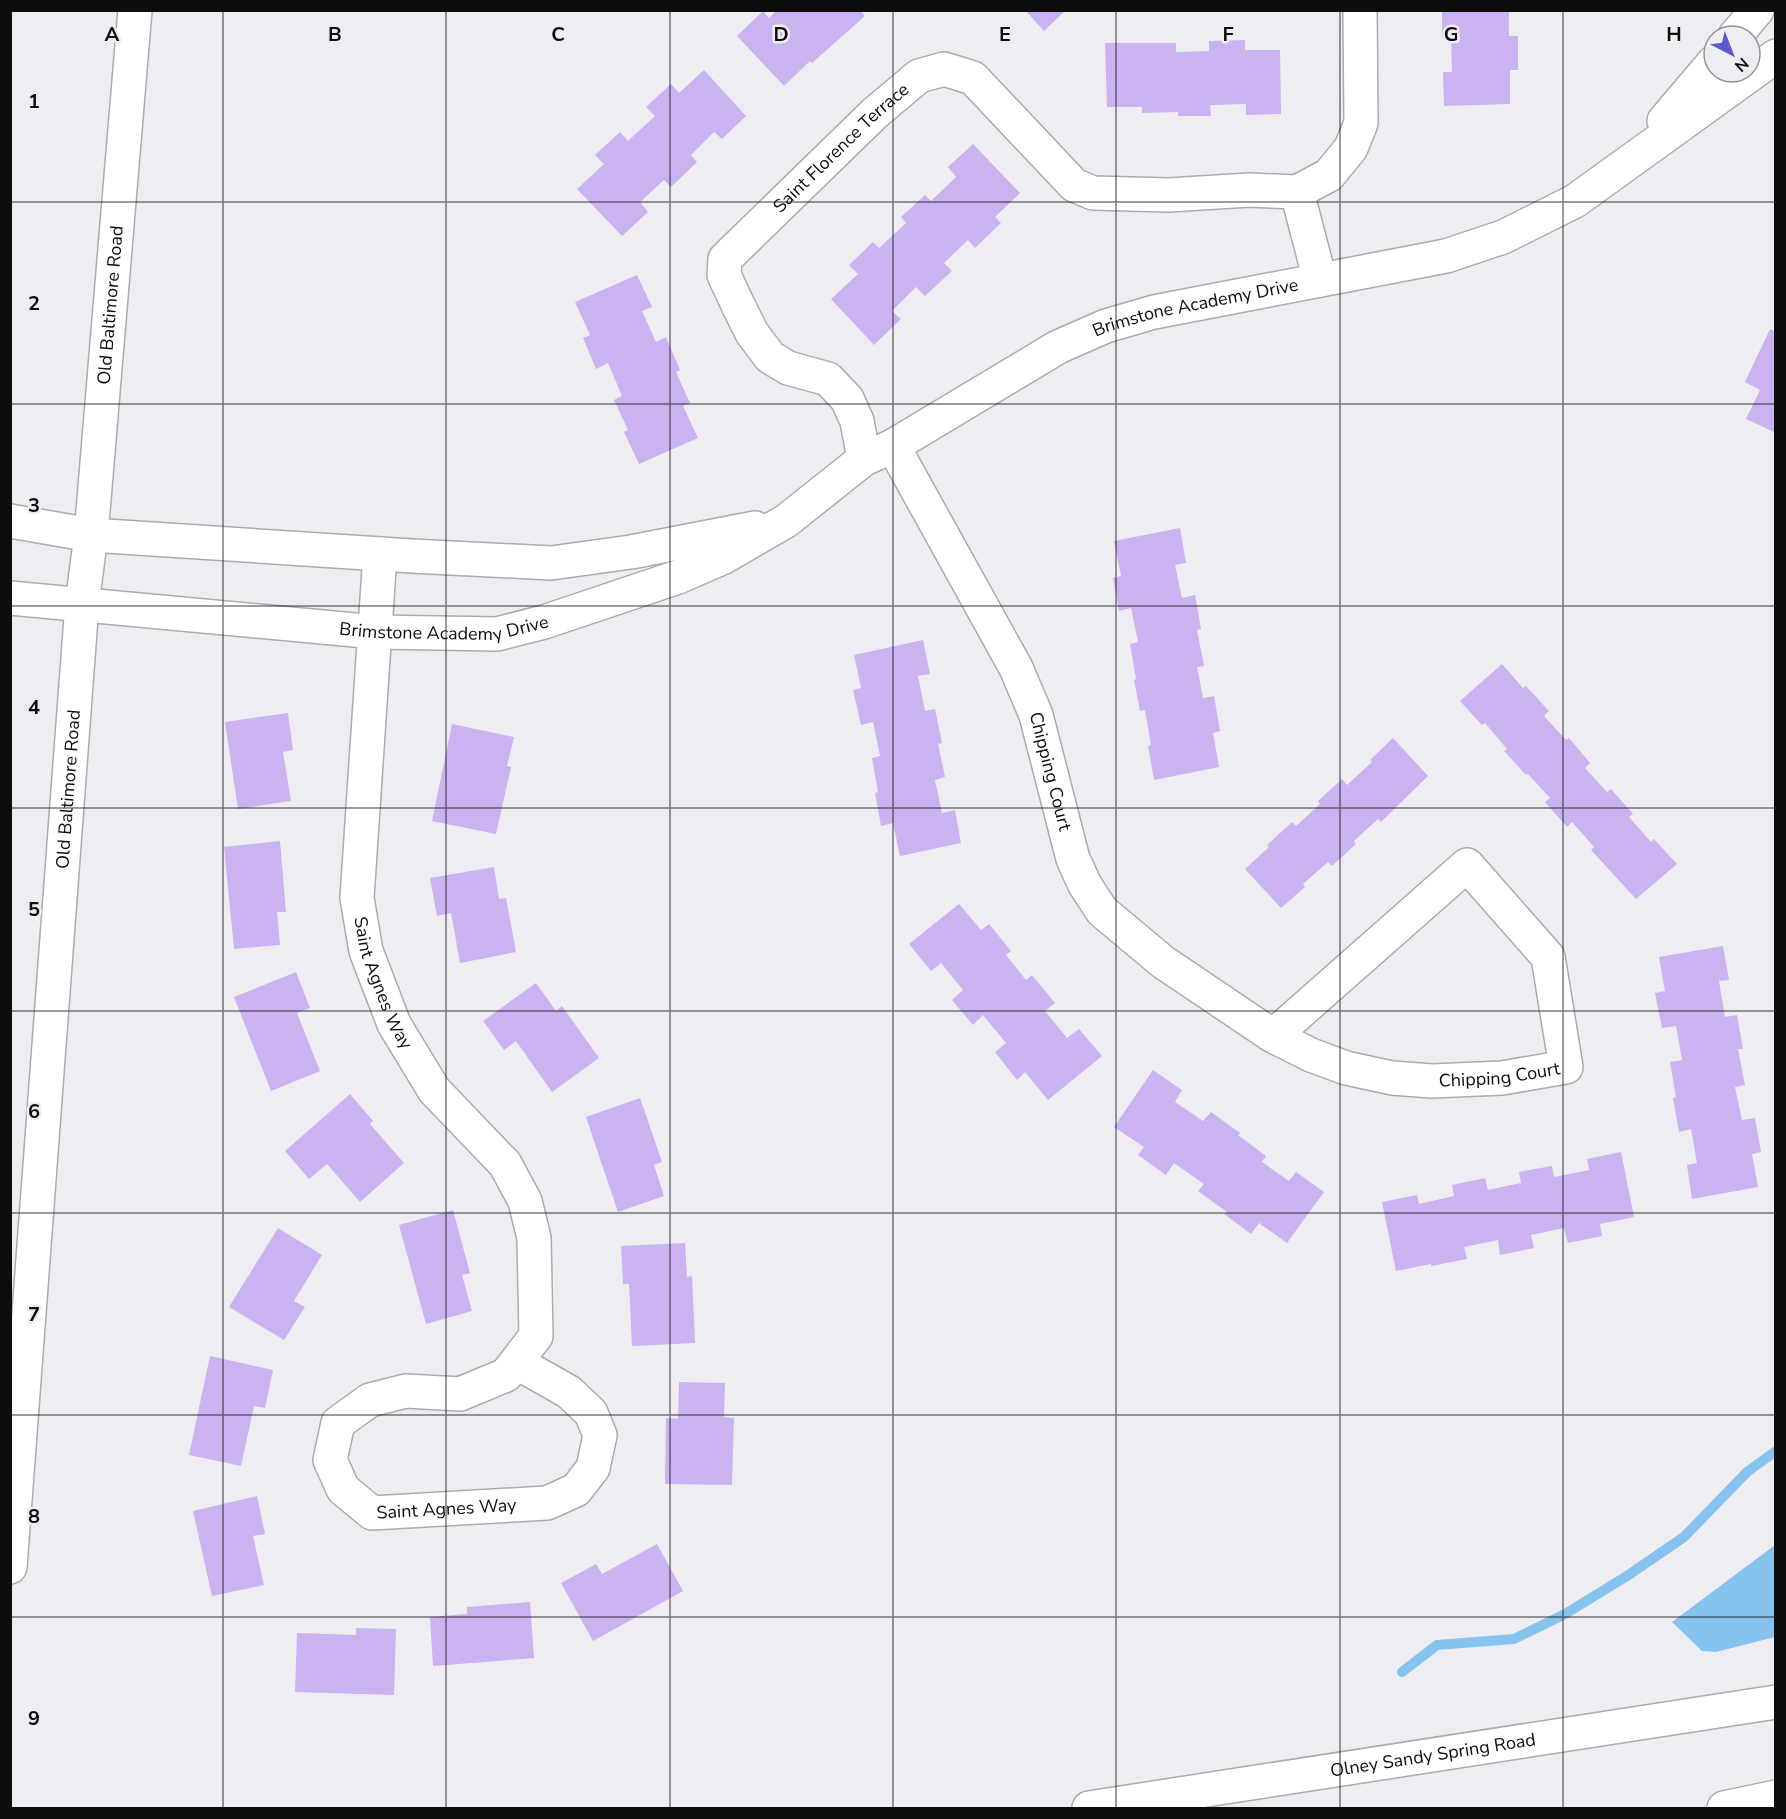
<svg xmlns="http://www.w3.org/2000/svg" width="1786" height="1819" viewBox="0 0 1786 1819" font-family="'Nunito Sans',sans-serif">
	<rect width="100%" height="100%" fill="#eeeef2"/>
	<path fill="#86c4ef" d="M1775,1545V1637L1716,1652L1702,1651L1672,1622Z"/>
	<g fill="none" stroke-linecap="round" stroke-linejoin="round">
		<path stroke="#86c4ef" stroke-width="10" d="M1402,1672L1437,1645L1514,1639L1565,1614L1627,1576L1684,1537L1747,1472L1776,1451"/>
	</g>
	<path fill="#cbb2f0" d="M777,10H860L865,16L812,63L810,61L784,86L737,36L763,11L769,18Z
		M1025,10H1066L1044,31Z
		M1442,10H1509V36H1518V70H1510V104L1444,106L1443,72H1452L1451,38L1442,37Z
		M1245,40V50H1280L1281,114L1246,115V104L1210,105L1211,116H1178V112L1142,113V107H1107L1105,43H1176V52L1209,51V41Z
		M704,70L746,116L722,139L714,132L691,155L697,162L671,187L664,180L640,202L648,212L622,236L577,189L604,164L595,155L620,132L628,141L655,116L646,107L671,84L679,93Z
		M973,144L1020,193L995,217L1001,223L975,248L968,240L944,263L952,271L925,296L916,287L892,311L901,319L874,345L831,299L858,274L849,265L873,242L879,248L906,223L901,217L925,195L931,201L956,177L948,167Z
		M637,275L652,307L642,311L656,342L666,337L680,370L676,372L690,403L683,406L698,438L639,464L624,432L628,430L614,400L622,396L608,363L596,369L583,338L590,335L575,302Z
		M1770,329L1776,332V433L1746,419L1760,390L1745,382Z
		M1180,528L1186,563L1175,565L1182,598L1195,595L1201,629L1197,630L1204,666L1197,667L1203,698L1214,696L1220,731L1213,733L1219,767L1154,780L1148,746L1151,745L1145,710L1140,711L1134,680L1136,679L1130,644L1138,642L1131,608L1119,611L1113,578L1121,576L1114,541Z
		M923,640L930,674L918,676L925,711L935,709L942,743L938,744L945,777L935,780L942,813L955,810L961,843L900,856L893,823L881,826L875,793L878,792L872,758L880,756L873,722L861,725L853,690L861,688L854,655Z
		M1502,664L1523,688L1526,686L1549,711L1544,716L1566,740L1569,738L1590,763L1585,768L1607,792L1611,789L1633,814L1629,817L1651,842L1654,839L1677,864L1636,899L1591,850L1594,847L1572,822L1567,827L1545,802L1550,798L1528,774L1526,775L1504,751L1507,749L1485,723L1482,725L1460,701Z
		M288,713L293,750L283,752L291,801L238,809L225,722Z
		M452,724L514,737L507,766L511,767L496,834L432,821Z
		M1393,738L1428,776L1381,822L1378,819L1354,841L1356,844L1332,866L1328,862L1303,884L1305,887L1281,908L1245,869L1269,847L1267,845L1292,822L1296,826L1320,804L1318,801L1342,779L1347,785L1372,762L1370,760Z
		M280,841L286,912H277L280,945L234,949L224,847Z
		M494,867L499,899L506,898L516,952L460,963L451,913L437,916L430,878Z
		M959,904L981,930L989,924L1011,951L1006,955L1026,980L1032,975L1055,1003L1045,1011L1067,1038L1079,1029L1102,1056L1048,1100L1025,1072L1017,1080L995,1052L1006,1043L983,1015L973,1025L952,1000L963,990L941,963L931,971L909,944Z
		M1723,946L1729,980L1719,981L1725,1017L1737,1015L1743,1049H1738L1745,1085L1735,1087L1742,1120L1755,1118L1761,1152L1752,1154L1758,1187L1692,1199L1687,1165L1697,1163L1691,1129L1679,1132L1673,1098L1676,1097L1670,1062L1682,1060L1676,1026L1662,1028L1655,993L1665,991L1659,957Z
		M296,972L310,1008L297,1013L320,1071L271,1091L234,997Z
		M536,983L556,1011L562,1006L599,1058L552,1092L516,1041L504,1050L483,1021Z
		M1153,1070L1182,1090L1175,1102L1203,1121L1211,1112L1240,1133L1238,1135L1266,1156L1262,1162L1289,1181L1296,1172L1324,1192L1287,1243L1259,1223L1251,1234L1224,1214L1227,1212L1198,1191L1204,1184L1174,1163L1166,1175L1138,1155L1144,1147L1114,1127Z
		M350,1094L373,1121L370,1124L404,1163L360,1202L327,1164L309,1179L285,1151Z
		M640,1098L662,1162L654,1165L664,1196L618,1212L586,1117Z
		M1621,1152L1634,1217L1600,1224L1602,1236L1568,1243L1564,1228L1531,1235L1534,1248L1500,1255L1498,1240L1464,1247L1467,1259L1431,1266V1264L1396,1271L1382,1202L1417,1195L1419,1204L1454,1196L1452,1185L1485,1178L1488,1190L1521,1183L1519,1172L1552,1166L1554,1177L1589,1170L1587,1159Z
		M453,1210L470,1273L462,1275L472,1311L426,1324L399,1225Z
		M278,1228L322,1255L294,1301L305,1307L284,1340L229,1307Z
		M685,1243L687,1277L692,1276L695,1343L632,1346L629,1284H623L621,1246Z
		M210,1356L273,1370L265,1408L254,1406L241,1466L189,1455Z
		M679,1382L725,1383L724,1417L734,1418L732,1485L665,1484L666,1418L678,1419Z
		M257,1496L265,1534L253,1536L264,1585L212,1596L193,1511Z
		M657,1544L683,1591L593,1641L561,1583L596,1564L602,1574Z
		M530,1602L534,1658L433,1666L430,1617L467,1614V1607Z
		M356,1628L396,1629L394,1695L295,1692L297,1633L356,1635Z"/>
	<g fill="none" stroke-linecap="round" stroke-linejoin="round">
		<g stroke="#ababaf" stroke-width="36">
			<g id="minor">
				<path d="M1735,36L1757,10"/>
				<path d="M1664,121L1714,62"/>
				<path d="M1297,192L1320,280"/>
				<path id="s1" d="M893,446L1016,668L1036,715L1073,859L1085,885L1102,911L1163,962L1273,1036L1311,1055L1346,1068L1392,1078L1432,1081L1502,1078L1566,1067L1548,957L1467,865L1273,1036"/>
				<path id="s2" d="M864,459L857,421L847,399L828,379L788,368L770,357L752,333L738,305L724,275L725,259L875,113L919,76L944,69L973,78L1074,185L1093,193L1169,195L1249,190L1297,192L1329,175L1351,148L1361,123L1360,10"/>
				<path d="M10,521L91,535L412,556L551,563L631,552L755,528"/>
				<path id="s3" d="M380,554L357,898L366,951L394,1024L434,1090L505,1164L525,1201L534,1238L536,1336L506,1375L460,1394L406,1391L370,1400L338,1423L330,1460L343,1489L372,1513L547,1503L576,1490L593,1468L600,1435L591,1413L569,1392L516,1362"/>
				<path id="s4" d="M10,598L376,632L497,634L544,622L678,577L724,557L786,521L864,459L893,446L1058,347L1106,326L1154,312L1446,256L1503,237L1575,201L1776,56"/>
				<path id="s5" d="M10,1567L82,604L91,535L135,10"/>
			</g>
		</g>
		<g stroke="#ababaf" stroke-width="36">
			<g id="major">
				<path id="s6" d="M1089,1808L1776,1702"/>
				<path d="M1724,1808L1776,1797"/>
			</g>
		</g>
		<use href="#minor" stroke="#fff" stroke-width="33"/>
		<use href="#major" stroke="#fff" stroke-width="33"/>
	</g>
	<path fill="none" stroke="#0d0d0e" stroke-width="1.5" stroke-opacity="0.55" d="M223,10V1808M446,10V1808M670,10V1808M893,10V1808M1116,10V1808M1340,10V1808M1563,10V1808M10,202H1776M10,404H1776M10,606H1776M10,808H1776M10,1011H1776M10,1213H1776M10,1415H1776M10,1617H1776"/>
	<g text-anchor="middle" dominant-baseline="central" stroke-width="5" stroke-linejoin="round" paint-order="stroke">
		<g font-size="18" fill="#0d0d0e" stroke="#eeeef2">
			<text stroke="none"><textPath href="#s2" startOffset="424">Saint Florence Terrace</textPath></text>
			<text stroke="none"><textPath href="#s5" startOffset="1266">Old Baltimore Road</textPath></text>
			<text stroke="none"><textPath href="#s4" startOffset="1268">Brimstone Academy Drive</textPath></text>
			<text stroke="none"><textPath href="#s4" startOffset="436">Brimstone Academy Drive</textPath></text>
			<text stroke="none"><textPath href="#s1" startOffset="363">Chipping Court</textPath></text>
			<text stroke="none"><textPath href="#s5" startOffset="780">Old Baltimore Road</textPath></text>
			<text stroke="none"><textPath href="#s3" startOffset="434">Saint Agnes Way</textPath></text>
			<text stroke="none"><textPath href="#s1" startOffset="960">Chipping Court</textPath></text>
			<text stroke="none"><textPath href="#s3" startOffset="1246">Saint Agnes Way</textPath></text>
			<text stroke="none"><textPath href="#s6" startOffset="348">Olney Sandy Spring Road</textPath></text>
		</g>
	</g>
	<g font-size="20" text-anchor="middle" font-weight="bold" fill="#0d0d0e" stroke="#eeeef2" stroke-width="5" stroke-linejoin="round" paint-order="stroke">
		<text x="112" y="41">A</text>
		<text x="335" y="41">B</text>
		<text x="558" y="41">C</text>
		<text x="781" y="41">D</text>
		<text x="1005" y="41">E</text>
		<text x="1228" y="41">F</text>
		<text x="1451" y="41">G</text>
		<text x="1674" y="41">H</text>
		<text x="34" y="108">1</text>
		<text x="34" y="310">2</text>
		<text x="34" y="512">3</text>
		<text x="34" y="714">4</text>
		<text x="34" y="916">5</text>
		<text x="34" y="1118">6</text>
		<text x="34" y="1321">7</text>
		<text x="34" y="1523">8</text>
		<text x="34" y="1725">9</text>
	</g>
	<rect width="1786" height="1819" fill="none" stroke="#0d0d0e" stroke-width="24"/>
	<g transform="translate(1732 54) rotate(138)"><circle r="28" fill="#eeeef2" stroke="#949497" stroke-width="1.5"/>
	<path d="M0-4.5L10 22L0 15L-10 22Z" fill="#5e59d1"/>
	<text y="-9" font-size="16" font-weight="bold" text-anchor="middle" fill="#0d0d0e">N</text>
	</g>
</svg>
